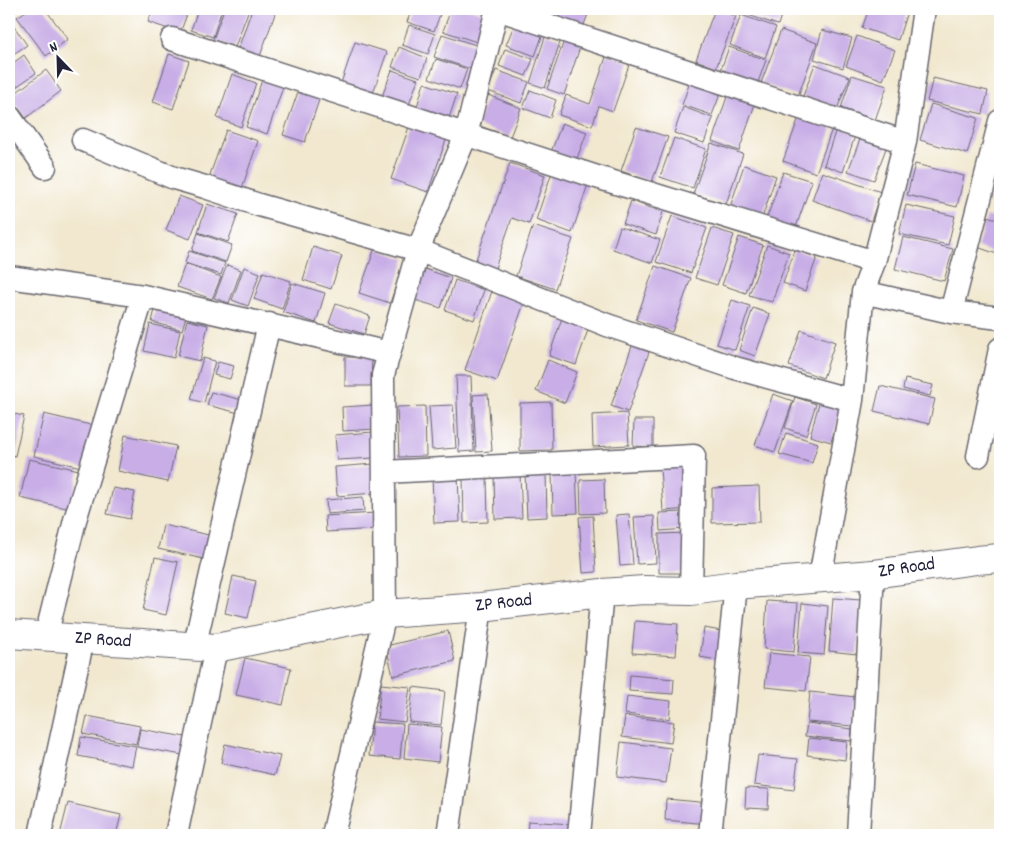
<svg xmlns="http://www.w3.org/2000/svg" width="1009" height="844" viewBox="0 0 1009 844" font-family="Dekko,sans-serif">
	<rect width="100%" height="100%" fill="#fff"/>
	<filter id="ink" filterUnits="userSpaceOnUse"><feTurbulence type="fractalNoise" baseFrequency=".02" numOctaves="2"/><feDisplacementMap in="SourceGraphic" scale="10" xChannelSelector="R" yChannelSelector="G"/><feConvolveMatrix kernelMatrix="1 2 1 2 8 2 1 2 1" color-interpolation-filters="sRGB"/></filter>
	<filter id="wash" filterUnits="userSpaceOnUse"><feTurbulence type="fractalNoise" baseFrequency=".0096" numOctaves="4" result="noise"/><feDisplacementMap in="SourceGraphic" scale="20" xChannelSelector="R" yChannelSelector="G"/><feGaussianBlur stdDeviation="1.12" result="paint"/><feColorMatrix in="noise" values="0 0 0 0 0 0 0 0 0 0 0 0 0 0 0 0 0 1.4 0 .05"/><feComposite in="paint" operator="in"/></filter>
	<g filter="url(#wash)">
		<rect width="100%" height="100%" fill="#f1e8cf"/>
		<g id="blocks">
			<path fill="#c8ade6" d="M29,9H45L68,39L46,56L17,17Z
				M153,9H189L180,33L148,22Z
				M198,9H222L213,37L191,30Z
				M224,9H249L235,47L213,40Z
				M252,9H270L276,11L259,59L237,52Z
				M412,9H442L434,31L407,22Z
				M451,9H470L489,15L480,43L443,31Z
				M548,9H590L582,30L545,17Z
				M715,9L736,16L716,68L696,60Z
				M740,9H783L778,25L739,12Z
				M869,9H898L907,12L898,40L862,28Z
				M741,15L776,27L765,58L730,45Z
				M517,18L545,28L535,56L506,45Z
				M11,22L27,45L9,57V23Z
				M409,25L435,34L428,54L402,45Z
				M781,30L817,43L798,96L761,83Z
				M822,30L852,38L843,68L814,59Z
				M442,34L479,46L471,69L434,57Z
				M546,34L561,39L545,88L530,83Z
				M566,35L582,41L564,95L547,89Z
				M857,36L895,50L883,80L846,66Z
				M355,42L387,52L371,99L339,89Z
				M399,47L427,58L421,77L392,67Z
				M729,47L766,60L756,88L719,75Z
				M505,49L533,59L526,76L499,66Z
				M169,54L189,61L173,109L153,102Z
				M607,54L630,62L613,111L599,106L592,126L559,115L566,95L590,104Z
				M24,55L36,73L9,92V66Z
				M436,59L467,69L460,89L429,78Z
				M815,64L850,77L837,109L803,96Z
				M46,70L61,91L26,118L10,97Z
				M392,70L418,79L408,108L381,99Z
				M496,70L529,82L521,103L488,91Z
				M232,74L256,83L241,127L217,118Z
				M852,75L887,86L875,120L841,108Z
				M692,76L723,87L712,115L682,105Z
				M933,78L988,91L983,114L927,101Z
				M262,80L283,87L267,134L246,127Z
				M424,83L457,94L448,121L416,110Z
				M300,86L321,94L305,142L283,135Z
				M730,88L757,98L739,151L712,141Z
				M530,90L556,100L550,118L523,108Z
				M488,95L521,108L510,137L477,125Z
				M931,104L978,118L967,154L920,140Z
				M683,107L713,118L704,143L674,133Z
				M799,117L832,129L816,173L783,161Z
				M562,123L587,132L576,161L551,152Z
				M410,124L447,137L428,192L391,179Z
				M837,126L856,133L843,172L824,165Z
				M636,127L668,137L652,182L621,171Z
				M226,130L258,141L240,194L207,183Z
				M862,134L888,143L874,180L848,171Z
				M674,138L706,149L693,188L660,177Z
				M711,143L743,154L726,204L693,194Z
				M510,163L545,175L529,224L512,218L494,271L474,265Z
				M915,164L964,176L957,207L907,195Z
				M744,165L776,176L762,218L730,207Z
				M552,172L588,184L572,233L536,220Z
				M783,172L812,181L795,230L766,220Z
				M822,172L881,192L871,221L812,200Z
				M179,196L203,205L190,239L166,230Z
				M631,201L663,212L656,235L623,224Z
				M207,204L238,214L228,242L198,232Z
				M906,205L955,216L948,245L899,234Z
				M672,216L707,228L691,273L656,262Z
				M987,216L1000,220V255L977,247Z
				M533,226L573,239L555,289L516,276Z
				M620,227L660,240L652,263L613,249Z
				M712,228L734,235L717,285L695,278Z
				M198,233L232,245L226,262L192,251Z
				M739,237L763,245L746,293L722,285Z
				M903,237L953,249L944,281L895,269Z
				M767,245L789,253L772,302L749,295Z
				M313,247L342,256L331,289L303,280Z
				M375,248L405,259L390,303L359,293Z
				M795,250L817,257L805,291L783,283Z
				M189,251L225,263L221,275L185,263Z
				M185,264L221,277L212,299L177,287Z
				M227,265L241,270L229,303L214,298Z
				M655,266L691,278L672,332L636,320Z
				M244,267L260,273L248,306L232,300Z
				M425,269L451,278L441,308L415,300Z
				M263,272L291,281L282,309L254,299Z
				M455,280L484,290L474,320L445,310Z
				M292,283L325,293L316,323L283,312Z
				M492,291L524,303L497,381L465,370Z
				M732,300L750,306L735,350L717,344Z
				M336,304L370,316L364,334L329,323Z
				M156,305L187,313L182,330L152,322Z
				M753,308L770,314L755,356L739,350Z
				M562,318L589,327L576,365L549,356Z
				M187,320L208,325L200,361L178,356Z
				M150,324L180,331L174,358L144,351Z
				M801,330L835,342L823,378L789,366Z
				M632,346L649,352L628,412L611,406Z
				M345,357H372L371,386H345Z
				M203,358L215,361L204,403L191,399Z
				M548,360L577,372L565,403L536,391Z
				M218,362L234,366L230,379L214,375Z
				M456,376H471L474,451L459,452Z
				M905,379L933,385L930,396L903,389Z
				M880,386L935,399L929,424L874,411Z
				M211,392L246,401L243,414L207,405Z
				M488,394L492,451L476,452L473,395Z
				M773,394L793,401L775,452L755,445Z
				M795,397L816,404L806,435L785,428Z
				M551,402L552,450L520,451V403Z
				M819,403L841,409L831,442L810,436Z
				M374,405L375,429L343,431L342,407Z
				M453,405L456,448L432,450L429,406Z
				M425,406L426,456L399,457L397,407Z
				M9,413L24,416L15,456L9,454Z
				M627,413L629,445L593,447L592,415Z
				M44,414L95,426L85,468L34,456Z
				M634,420H653V447L633,446Z
				M373,432L374,458L337,460L335,435Z
				M786,433L818,443L812,463L779,454Z
				M125,435L176,446L168,482L118,471Z
				M29,459L79,470L71,509L20,498Z
				M374,464L375,493L337,496L335,467Z
				M687,466L691,509L663,511L660,468Z
				M576,472L578,513L553,514L552,473Z
				M494,474H520L522,518L495,519Z
				M525,474H546L547,517L527,518Z
				M458,476L460,522L434,523L432,477Z
				M487,476L488,522L464,523L463,478Z
				M604,479L605,513L581,514L580,480Z
				M759,486L760,522L712,523V488Z
				M113,488L135,492L130,519L107,514Z
				M363,497L364,511L327,514L326,500Z
				M684,512L685,529L660,531L659,513Z
				M376,513L377,529L326,532L325,516Z
				M629,514L633,565L620,566L616,515Z
				M593,516L596,572L583,573L579,517Z
				M654,516L656,563L637,564L634,517Z
				M163,525L218,537L213,561L158,549Z
				M687,533L688,573H659V534Z
				M155,557L178,562L166,615L143,610Z
				M233,576L256,581L248,618L225,613Z
				M833,598L861,600L857,654L829,651Z
				M767,601L798,603L794,652L764,649Z
				M802,603L828,606L824,655L798,653Z
				M635,621L678,624L676,656L632,653Z
				M704,628L727,632L722,661L700,657Z
				M448,631L455,661L393,676L386,646Z
				M769,653L810,657L806,691L765,687Z
				M245,658L291,668L283,705L236,695Z
				M630,675L674,679L673,694L629,691Z
				M381,684L410,687L405,722L377,719Z
				M413,687L445,691L441,725L409,722Z
				M810,692L856,697L853,726L807,722Z
				M627,696L671,701L669,719L625,714Z
				M87,716L140,726L136,744L83,734Z
				M625,716L674,722L671,743L622,737Z
				M372,722L403,724L400,759L369,756Z
				M807,723L852,729L851,741L805,736Z
				M407,724L442,727L438,762L404,758Z
				M140,729L191,738L188,756L137,747Z
				M81,737L136,746L132,766L78,756Z
				M809,738L847,742L845,760L807,755Z
				M621,742L671,748L666,783L617,777Z
				M225,744L280,756L275,775L221,763Z
				M758,755L798,759L794,790L754,785Z
				M746,788L769,789L768,809L745,808Z
				M666,799L710,803L708,824L665,820Z
				M68,803L121,815L116,835H60Z
				M528,821L570,824L569,835H527Z"/>
		</g>
	</g>
	<g filter="url(#ink)">
		<use href="#blocks" fill-opacity="0" stroke="#6a676f" stroke-width="1"/>
		<g fill="none" stroke-linecap="round" stroke-linejoin="round">
			<g stroke="#6a676f" stroke-width="25">
				<path id="minor" d="M497,9L905,142
					M172,39L600,178L874,262
					M9,116L45,167
					M83,140L174,178L205,187L259,205L418,250L607,325L735,368L852,400
					M9,277L143,296L389,353
					M863,292L951,312L1000,318
					M951,312L1000,121
					M978,456L1000,349
					M384,472L694,456L691,591
					M820,578L852,400L863,292L874,262L905,142L924,9
					M46,636L75,520L143,296
					M194,648L269,324
					M40,835L83,639
					M176,835L216,648
					M333,835L385,614L383,375L418,250L466,135L497,9
					M448,835L481,607
					M579,835L602,593
					M710,835L736,585
					M858,835L873,574"/>
			</g>
			<g stroke="#6a676f" stroke-width="30">
				<path id="tertiary" d="M9,634L216,648L385,614L481,607L602,593L644,590L691,591L736,585L873,574L977,560L1000,558"/>
			</g>
			<use href="#minor" stroke="#fff" stroke-width="22"/>
			<use href="#tertiary" stroke="#fff" stroke-width="28"/>
		</g>
	</g>
	<g text-anchor="middle" dominant-baseline="central" stroke-width="4" stroke-linejoin="round" paint-order="stroke">
		<g font-size="19" fill="#22223b" stroke="#fff">
			<text transform="translate(907 569) rotate(-8)">ZP Road</text>
			<text transform="translate(504 604) rotate(-6)">ZP Road</text>
			<text transform="translate(103 641) rotate(4)">ZP Road</text>
		</g>
	</g>
	<rect width="1009" height="844" fill="none" stroke="#fff" stroke-width="30"/>
	<g transform="translate(58 58) rotate(337)" stroke="#ffffff" stroke-width="4" paint-order="stroke">
	<path d="M0-4L9 19L0 12L-9 19Z" fill="#22223b"/>
	<text y="-8" font-size="14" font-weight="bold" text-anchor="middle" fill="#22223b">N</text>
	</g>
</svg>
